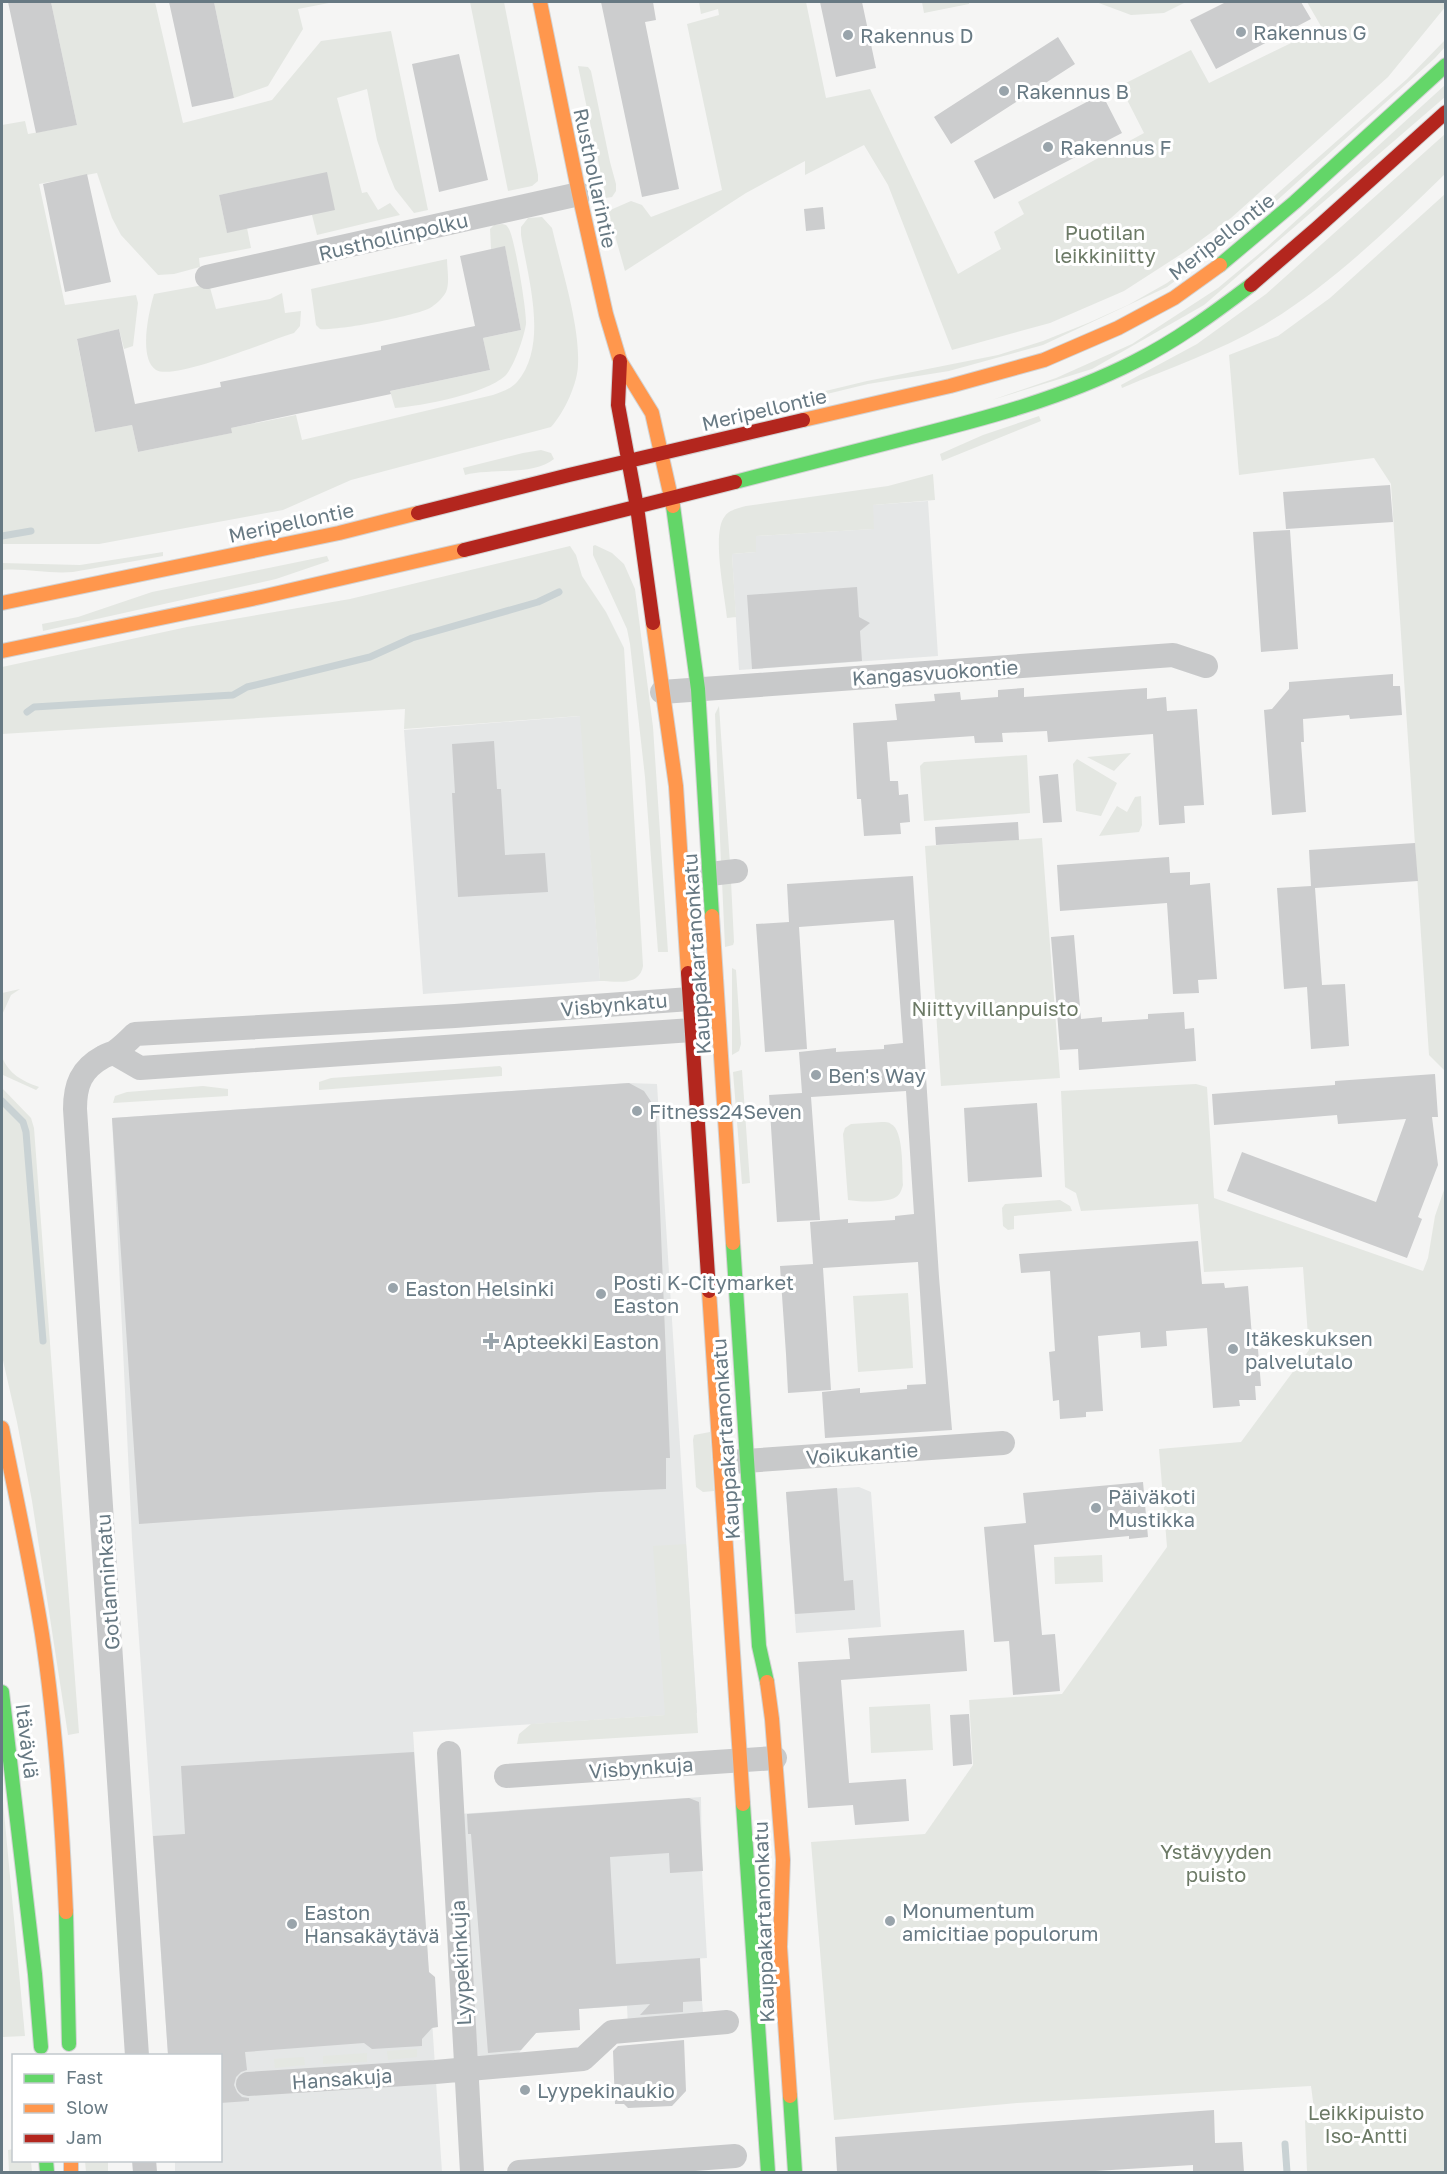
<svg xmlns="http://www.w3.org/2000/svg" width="1447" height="2174" viewBox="0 0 1447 2174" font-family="'Golos Text',sans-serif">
	<rect width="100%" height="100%" fill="#f5f5f4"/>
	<path fill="#e5e7e7" d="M928,501L938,656L739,670L732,554L756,552V536L873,529L872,505Z
		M581,716L600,981L423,994L404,730Z
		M628,1083L657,1084L697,1713L413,1732L442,2172H175V2161L220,2160V2056L168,2055L132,1539L112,1118Z
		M859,1487L871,1492L881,1627L796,1633L786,1492Z
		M701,1797L702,1871L707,1958L644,1962L646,2004L702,2001L704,2023L628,2027L627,2006L579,2009L536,2033L516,2056L478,2060L459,1814Z"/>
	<path fill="#e4e7e2" d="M51,2H155L183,123L272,100L321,41L391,31L428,210L414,213L395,189L388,172L377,140L367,89L337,98L362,193L367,192L378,210L390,203L400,215L317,235L312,215L326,173L219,195L227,232L247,228L251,248L199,258L200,267L174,274L158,275L121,235L112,218L97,173L39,184L65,305L136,295L138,303L133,346L124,349L119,329L77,340L95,432L132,425L138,452L231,433V428L296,415L302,440L493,395C501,392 511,389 517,382C549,345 528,279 521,235V227L528,218L542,217L552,228C561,267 580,325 578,364C578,383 564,413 551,427L351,480L283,510L99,544H2V125L25,121L28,134L77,125Z
		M214,2H334L298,9L303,29L268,86L234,98Z
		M470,2H504L538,175V181L532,186L508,191Z
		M699,2H806L826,98L870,89L958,274L1001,249L994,232L1024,214L1018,202L1144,133L1120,86L1191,50L1209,83L1322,28L1307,2H1445L1446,6L1388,77L1231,218L1186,251L1124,291L1050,323L952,350L888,185L864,145L805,175V161L746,193L625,271L608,211L631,201L642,205L651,217L722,190L687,24L719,15L718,9L701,14Z
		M922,2H969V4L924,13Z
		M1096,2H1186L1164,13L1131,15Z
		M1445,40V47L1435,58L1253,222L1167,287L1043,345L949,371L868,384L711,422L710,421L713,418L867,381L998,355L1043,341L1088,323L1128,305L1167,283L1218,246L1407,79Z
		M578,66L588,67L591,71L610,162L616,184V191L612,197L606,198Z
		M1445,85V97L1204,305L1092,369L992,400L1056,378L1132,344L1218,288L1266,248Z
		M1445,134V174C1389,228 1331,285 1264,325C1220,351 1169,368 1122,388L1121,385L1197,344L1266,294Z
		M1445,194V1071L1429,1055L1391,484L1374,458L1239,475L1229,355L1278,336L1330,298Z
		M502,224C506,225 506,224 509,229C515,240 527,312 526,324C524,337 514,367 505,376C485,394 422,406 395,408L390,391L490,370L483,338L521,330L505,247L491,249L490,229L494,225Z
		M447,259C447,268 450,283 446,292C443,298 435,305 430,308C415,316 337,331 320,329L316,325L311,289Z
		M209,284L216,309L270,299L282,293L285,313L301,311L300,326L294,333C270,340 174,381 156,370C138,358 149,311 154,294Z
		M1039,416L1041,421L942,461L940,454L983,435Z
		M541,450L551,453L554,459C534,476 491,468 465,475L463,468L523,453Z
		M933,474L935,500L873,505L874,529L756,536V552L732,554L736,617L727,618C725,596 711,532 725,516C729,510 739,508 746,506L888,486Z
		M595,545L612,553L624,564L635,589L653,727L668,952H658L645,777L630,644L627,629L593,555V546Z
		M570,546L576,555L582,576L606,612L624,648L643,966C639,987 617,981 600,981L580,716L404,729L405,709L2,734V667L187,627L350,599Z
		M163,552V556L73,572C48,574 25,568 2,570V563L80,565Z
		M327,556L329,561L276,579L43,631L42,624L78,617L152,592Z
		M719,706L730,864H721L715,714Z
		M1131,753L1114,771L1087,757Z
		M1027,755L1030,813L924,821L920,766L924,762Z
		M1077,759L1117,783L1101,816L1076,811L1073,764Z
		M1141,796L1142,825L1139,832L1099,836L1117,806L1127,812L1135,797Z
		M1042,838L1060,1078L941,1086L925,846Z
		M722,881H731L734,942L733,945L725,947Z
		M732,968L736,970L741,1044L739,1051L732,1055Z
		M20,989L11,995L2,1015V993Z
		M2,1057C9,1074 22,1081 39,1087L36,1090L3,1075Z
		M500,1066L502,1068V1076L319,1090V1082L331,1078Z
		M742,1070L750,1183L742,1184L733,1072Z
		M1196,1084L1207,1087L1214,1198L1423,1271L1428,1258L1435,1216L1445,1187V2172H1307L1305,2120L1316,2125L1311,2086L1017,2103L834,2120L811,1842L925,1834L973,1765L969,1700L1062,1694L1167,1547L1159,1449L1241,1442L1309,1350L1303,1267L1204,1272L1198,1204L1081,1211L1076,1193L1065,1187L1061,1091Z
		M203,1086L228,1089V1096L113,1103L115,1096L127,1092Z
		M2,1088L31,1118L34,1128L79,1733L68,1735L32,1501L17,1422L2,1356Z
		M882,1122C885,1122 889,1122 891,1124C904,1130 902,1172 903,1185C902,1189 900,1195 896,1197C887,1203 858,1202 848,1200L843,1134L845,1128L851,1124Z
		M1060,1200L1070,1206L1072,1211L1014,1216V1229L1008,1230L1003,1226L1002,1208L1005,1204Z
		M908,1293L913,1368L858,1372L853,1296Z
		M710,1432L714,1491L703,1492L696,1487L693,1440L694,1435Z
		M686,1544L698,1733L517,1744L519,1734L531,1724L665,1715L653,1546Z
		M1102,1555L1103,1582L1055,1584L1054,1557Z
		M930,1704L933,1750L871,1753L869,1707Z
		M2,1791L25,2036L3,2037L2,2016Z
		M417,2049V2057L388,2060L387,2051Z
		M367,2053V2062L323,2064V2056Z
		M304,2057L305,2065L275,2068L274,2059Z
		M13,2149L14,2160L31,2161L32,2172H9L8,2150Z
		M85,2161H108V2172H86Z"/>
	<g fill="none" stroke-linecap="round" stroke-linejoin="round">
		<path stroke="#c9d2d4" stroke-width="7" d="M2,536L31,531
			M27,712L34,707L233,695L247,687L370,657L412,638L538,602L559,592
			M2,1101L23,1122L26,1132L43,1341
			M1285,2144L1287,2172"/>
	</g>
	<path fill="#cccdce" d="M8,2H51L77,125L36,133Z
		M169,2H214L234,98L192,107Z
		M601,2H653L656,20L645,22L679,189L642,197Z
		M820,2H862L876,68L836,77Z
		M1226,2H1301L1311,19L1216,69L1190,20Z
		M1058,37L1075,64L951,144L934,117Z
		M459,54L488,180L439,192L412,64Z
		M1102,94L1122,133L994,199L974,161Z
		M327,172L335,210L227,233L219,195Z
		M87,174L111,282L65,292L43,184Z
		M823,207L825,229L806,231L804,209Z
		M505,246L521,330L483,338L490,370L390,391L391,394L231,428L232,433L138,452L132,425L95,432L77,339L119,329L135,404L221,387L220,382L381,350V346L475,326L460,256Z
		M1390,485L1393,522L1286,529L1283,492Z
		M1290,530L1298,649L1261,652L1253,532Z
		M857,587L859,617L870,623L860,631L862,661L752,669L747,595Z
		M1393,674V686H1400L1402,715L1350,719L1349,715L1303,719L1304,742H1301L1306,812L1272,815L1264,710L1272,709L1289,689V682Z
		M1024,688V697L1147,688V699L1166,697L1167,711L1197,709L1204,805L1184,806L1185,823L1159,825L1153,734L1048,742L1047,731L1002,733L1003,742L975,743L974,736L887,742L890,781H898L899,795L908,794L910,822L900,823L901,834L864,836L861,799H857L853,723L897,720L895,704L935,701L934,694L960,692L961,700L998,697V690Z
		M494,741L497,789H501L505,855L545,853L548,892L458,897L452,793H455L452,744Z
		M1058,774L1062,822L1043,823L1039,776Z
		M1018,822L1019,840L936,845L935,827Z
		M1415,843L1418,881L1315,888L1322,985L1345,984L1349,1046L1311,1049L1307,987L1284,989L1277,888L1311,886L1309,850Z
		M1169,857L1170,873L1190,872V885L1210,883L1217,979L1198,980L1199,993L1173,994L1167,903L1060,911L1057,865Z
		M913,876L939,1277L952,1430L825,1438L822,1392L860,1388V1393L907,1389V1385L926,1384L918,1262L823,1268L831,1390L788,1393L786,1354L780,1266L813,1264L810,1222L848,1219V1223L895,1220V1216L914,1214L906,1091L811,1097L820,1220L777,1222L769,1095L802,1093L799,1052L836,1048V1052L884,1049V1045L903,1043L894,920L799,927L807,1049L765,1052L756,924L789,922L787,884Z
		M1074,935L1081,1019L1102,1017V1022L1148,1019V1014L1184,1012L1185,1029L1194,1028L1196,1061L1079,1070L1078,1049L1060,1050L1051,937Z
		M1435,1074L1438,1117H1432L1438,1165L1418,1217L1422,1219L1407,1258L1227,1191L1242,1152L1376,1202L1406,1119L1338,1124L1337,1115L1214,1125L1212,1094L1335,1085V1081Z
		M629,1083L644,1091L656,1109L670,1458H666V1489L599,1492L139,1524L112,1118Z
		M1037,1103L1042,1177L968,1182L964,1108Z
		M1198,1241L1202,1284L1224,1283L1225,1288L1248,1286L1252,1337H1257L1261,1386H1255L1256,1400H1239L1240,1406L1213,1408L1207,1328L1166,1331L1167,1346L1141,1348L1140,1332L1098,1336L1103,1411L1086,1412V1417L1060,1419L1059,1400L1053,1401L1049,1352L1055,1351L1050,1271L1021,1273L1019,1254Z
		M1143,1482L1148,1537L1129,1539V1536L1034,1545L1042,1635L1055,1634L1060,1691L1013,1695L1009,1641L994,1642L984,1527L1026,1523L1023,1493Z
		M837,1488L844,1581L853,1580L855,1610L795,1614L786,1492Z
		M964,1630L967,1671L841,1680L849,1783L906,1779L909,1821L855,1825L853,1805L808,1808L798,1662L850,1659L848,1638Z
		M969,1714L972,1764L953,1766L950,1715Z
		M414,1752L429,1972L435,1977L438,2027L432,2028L422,2039V2046L372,2049L364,2043L245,2052L247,2070L241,2072L236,2077L234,2085L237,2092L242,2097L249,2098V2101L220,2103V2055H168L153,1836L185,1834L181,1766Z
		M689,1798L699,1802L703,1871L670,1873L669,1853L610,1857L616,1964L700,1958L702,2001L683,2002V2012L640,2015L650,2004L579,2009L580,2030L536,2033L521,2050L488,2053L471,1834H468L467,1814Z
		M684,2040L686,2091L672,2106L628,2108L624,2104H615L613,2051L618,2046Z
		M1214,2110L1215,2143L1242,2142L1244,2172H1193V2165L1079,2172H837L835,2137Z"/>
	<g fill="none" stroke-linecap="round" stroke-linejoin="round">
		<g stroke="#d2d3d4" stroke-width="16">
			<path id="fast" d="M1220,265L1295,202L1446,65
				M735,482C793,467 852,452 911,437C987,418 1063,398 1134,362C1176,341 1214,313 1251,285
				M673,506L698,689L712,916
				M733,1243L759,1646L767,1682
				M2,1692L35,1974L41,2047
				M743,1804L768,2172
				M66,1912L69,2044
				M790,2096L795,2172
				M46,2160L47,2172"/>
		</g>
		<g stroke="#d2d3d4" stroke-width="16">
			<path id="slow" d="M540,2L579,194L606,314L620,361L652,413L673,506
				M803,420L950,386L1044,360L1118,328L1174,298L1220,265
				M2,603L339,533L418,513
				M653,623L676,786L688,973
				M2,651L261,597L464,550
				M712,916L733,1243
				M709,1291L743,1804
				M2,1428C16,1497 31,1565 42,1634C56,1726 62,1819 66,1912
				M767,1682L772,1719L783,1860L780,1947L790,2096
				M71,2160V2172"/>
		</g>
		<g stroke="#d2d3d4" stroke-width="16">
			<path id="jam" d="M1251,285L1317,228L1446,112
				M620,361L618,405L637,507L653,623
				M418,513L569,475L803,420
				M464,550L735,482
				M688,973L709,1291"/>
		</g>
		<path stroke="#c8c9ca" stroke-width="24" d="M207,277L579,194
			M662,692L1173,655L1206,666
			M710,874L736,871
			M114,1053L140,1068L692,1030L704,1021
			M731,1462L1003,1443
			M449,1753L472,2172
			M506,1776L775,1758
			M137,2056L75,1109C75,1085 81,1069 103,1057C108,1054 112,1054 116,1051C123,1046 129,1040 135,1034L455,1016L690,999L705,1005
			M248,2084L435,2072L583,2059L612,2032L727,2022
			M144,2160L145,2172
			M519,2172L735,2156"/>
		<use href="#fast" stroke="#63d668" stroke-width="14"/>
		<use href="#slow" stroke="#ff974d" stroke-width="14"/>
		<use href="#jam" stroke="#b3261e" stroke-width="14"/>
	</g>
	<g fill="#99a4ab" stroke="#fff" stroke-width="2">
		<circle cx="1241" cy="32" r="6"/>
		<circle cx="848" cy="35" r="6"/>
		<circle cx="1004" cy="91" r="6"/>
		<circle cx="1048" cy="147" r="6"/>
		<circle cx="816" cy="1075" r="6"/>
		<circle cx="637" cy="1111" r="6"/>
		<circle cx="393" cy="1288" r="6"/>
		<circle cx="601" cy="1294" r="6"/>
		<path d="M488 1332h6v6h6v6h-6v6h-6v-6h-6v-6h6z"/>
		<circle cx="1233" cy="1349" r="6"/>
		<circle cx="1096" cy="1508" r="6"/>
		<circle cx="890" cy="1921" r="6"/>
		<circle cx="292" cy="1924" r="6"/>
		<circle cx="525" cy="2090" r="6"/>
	</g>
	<g text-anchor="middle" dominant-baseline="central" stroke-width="6" stroke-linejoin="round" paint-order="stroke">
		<g font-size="20" fill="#677983" stroke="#fff" text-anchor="start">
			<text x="1253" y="32">Rakennus G</text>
			<text x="860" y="35">Rakennus D</text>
			<text x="1016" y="91">Rakennus B</text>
			<text x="1060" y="147">Rakennus F</text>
			<text x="828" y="1075">Ben's Way</text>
			<text x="649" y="1111">Fitness24Seven</text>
			<text x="613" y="1282">Posti K-Citymarket<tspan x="613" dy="23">Easton</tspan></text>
			<text x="405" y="1288">Easton Helsinki</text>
			<text x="1245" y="1338">Itäkeskuksen<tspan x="1245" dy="23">palvelutalo</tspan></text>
			<text x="503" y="1341">Apteekki Easton</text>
			<text x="1108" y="1496">Päiväkoti<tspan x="1108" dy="23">Mustikka</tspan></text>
			<text x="902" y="1910">Monumentum<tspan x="902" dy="23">amicitiae populorum</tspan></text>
			<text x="304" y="1912">Easton<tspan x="304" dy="23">Hansakäytävä</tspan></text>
			<text x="537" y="2090">Lyypekinaukio</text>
		</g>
		<g font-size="20" fill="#677983" stroke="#fff">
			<text transform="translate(596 178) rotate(78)">Rusthollarintie</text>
			<text transform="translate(393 236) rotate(-13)">Rusthollinpolku</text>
			<text transform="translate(1221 236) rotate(-38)">Meripellontie</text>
			<text transform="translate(764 409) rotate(-13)">Meripellontie</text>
			<text transform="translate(291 522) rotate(-12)">Meripellontie</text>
			<text transform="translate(935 672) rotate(-4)">Kangasvuokontie</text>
			<text transform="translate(696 954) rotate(-94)">Kauppakartanonkatu</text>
			<text transform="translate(614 1004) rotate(-5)">Visbynkatu</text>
			<text transform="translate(725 1439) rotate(-94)">Kauppakartanonkatu</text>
			<text transform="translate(862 1453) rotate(-4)">Voikukantie</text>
			<text transform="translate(107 1582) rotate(-94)">Gotlanninkatu</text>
			<text transform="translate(28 1741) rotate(83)">Itäväylä</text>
			<text transform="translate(641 1767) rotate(-4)">Visbynkuja</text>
			<text transform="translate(763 1922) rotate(-92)">Kauppakartanonkatu</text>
			<text transform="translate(460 1963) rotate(-93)">Lyypekinkuja</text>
			<text transform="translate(342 2078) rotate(-4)">Hansakuja</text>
		</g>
		<g font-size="20" fill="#6c7a66" stroke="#fff">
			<text x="1105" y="232">Puotilan<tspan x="1105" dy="23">leikkiniitty</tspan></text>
			<text x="995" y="1008">Niittyvillanpuisto</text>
			<text x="1216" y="1851">Ystävyyden<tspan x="1216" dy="23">puisto</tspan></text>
			<text x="1366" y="2112">Leikkipuisto<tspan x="1366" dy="23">Iso-Antti</tspan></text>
		</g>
	</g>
	<rect width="1447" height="2174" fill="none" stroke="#677983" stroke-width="6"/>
	<rect x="12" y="2054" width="210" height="108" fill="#ffffff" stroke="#c2c9cd" stroke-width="1.5"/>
	<rect x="24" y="2074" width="30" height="9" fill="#63d668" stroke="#c2c9cd" stroke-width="1.5"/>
	<text x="66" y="2084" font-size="18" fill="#677983">Fast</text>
	<rect x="24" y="2104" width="30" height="9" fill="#ff974d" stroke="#c2c9cd" stroke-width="1.5"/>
	<text x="66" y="2114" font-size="18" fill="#677983">Slow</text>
	<rect x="24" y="2134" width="30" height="9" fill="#b3261e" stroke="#c2c9cd" stroke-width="1.5"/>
	<text x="66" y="2144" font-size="18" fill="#677983">Jam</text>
</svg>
